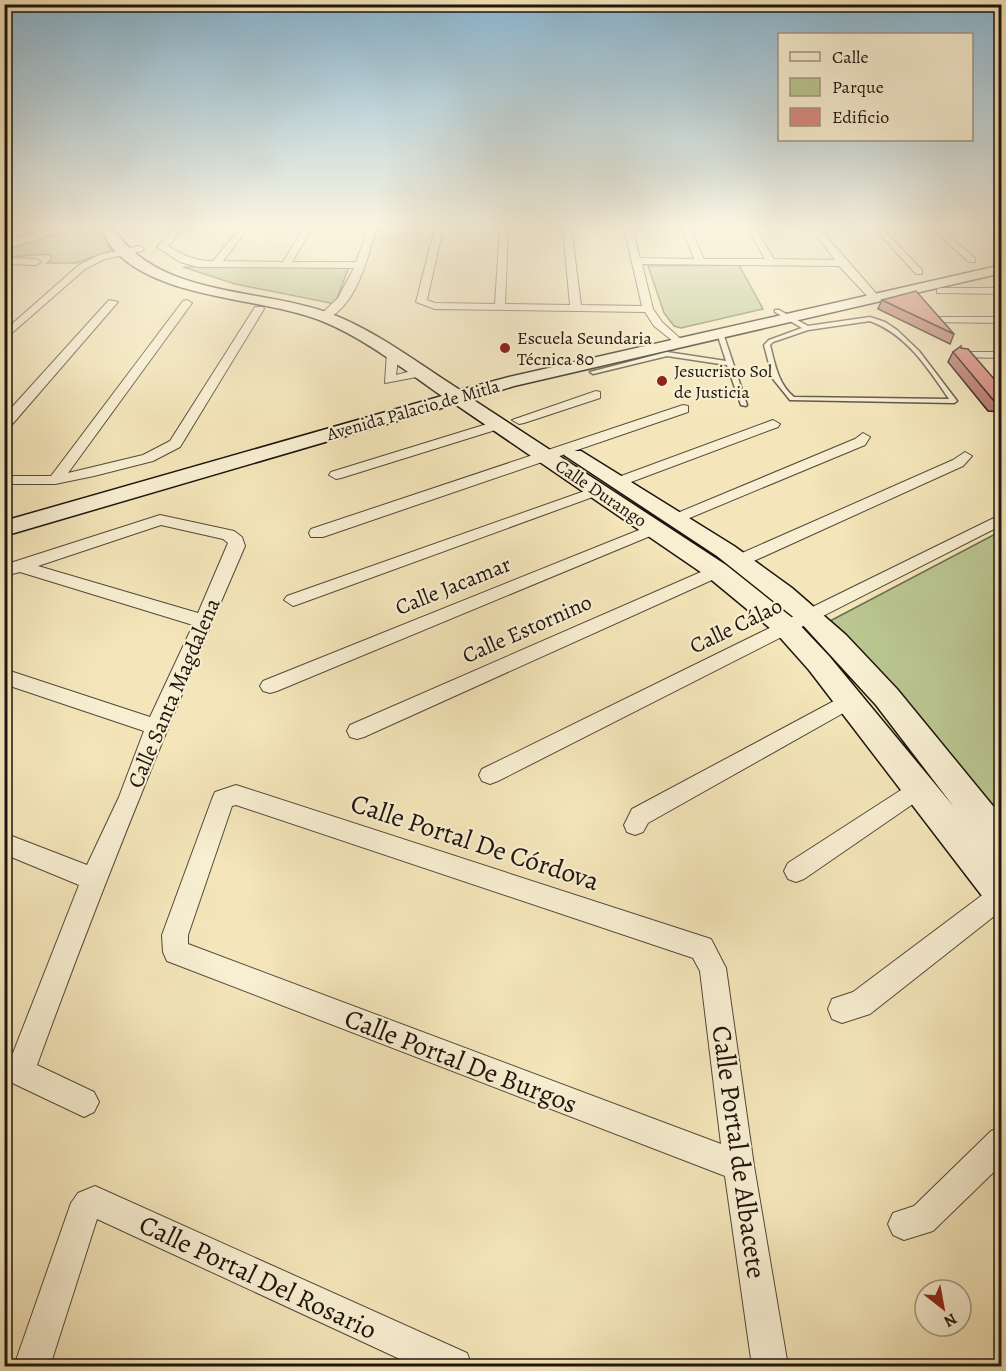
<svg xmlns="http://www.w3.org/2000/svg" width="1006" height="1371" viewBox="0 0 1006 1371" font-family="Alegreya,serif">
	<rect width="100%" height="100%" fill="#f4e6ba"/>
	<filter id="stains"><feTurbulence type="fractalNoise" baseFrequency=".00333" numOctaves="4"/><feColorMatrix values="0 0 0 0 .2 0 0 0 0 .09 0 0 0 0 .02 0 0 0 .5 -.17"/></filter>
	<radialGradient id="worn" r=".72"><stop offset=".6" stop-color="#630" stop-opacity="0"/><stop offset="1" stop-color="#630" stop-opacity=".3"/></radialGradient>
	<path fill="#bac691" stroke="#6c6d50" stroke-width="1.5" d="M76,228H98L103,241L112,250L76,263H47L51,259V255C35,253 21,258 5,256V250Z
		M739,265L763,309L681,328L674,326L664,313L648,266Z
		M183,267H345L348,269L335,304L235,284Z
		M1001,531V825L828,622Z"/>
	<g fill="none" stroke-linecap="round" stroke-linejoin="round">
		<g stroke="#544839" stroke-width="3">
			<path id="lane" d="M775,310H779L808,326L870,317L885,322L897,330L919,351L957,401L954,403L790,400L773,379L764,345L769,340L802,328L775,312ZM870,321C906,334 928,368 949,399L794,397C778,384 775,364 770,345L773,342L808,330Z
				M720,331L723,333L747,405L746,406L741,405L727,365L667,356L593,374L590,372L667,352L726,361L717,333Z"/>
		</g>
		<g stroke="#544839" stroke-width="2">
			<path id="street" d="M33,228H46L4,241V235Z
				M176,228H184L168,246C184,256 195,261 213,261L240,228H248L223,261L283,262L304,228H312L292,262H356L369,228H377C367,257 357,309 323,320L318,317L338,298L354,268L198,267L180,262L157,247Z
				M435,228H443L427,300L435,303L495,304L500,228H508L505,304L570,305L563,228H571L581,305L642,306L624,228H632L640,258L694,259L682,228H690L704,259H765L747,228H755L774,259L835,260L811,228H819L880,298L871,300L839,266L642,264L653,309L662,322L685,343L679,346L654,326L645,312L435,309L416,302Z
				M874,228H882L922,270V274H916Z
				M931,228H940L975,258V262H969Z
				M992,228H1002V235Z
				M139,246L144,249L142,251L105,259L85,269L4,340V331L79,265L99,255Z
				M4,258L36,259L41,262L36,265L4,264Z
				M941,288H1002V294L937,293V289Z
				M109,300L118,302L9,428L4,429V416Z
				M187,300L192,303L68,473L143,455L170,441L255,307H263L264,309L180,447L153,461L94,476L55,484H4V476H51L183,301Z
				M935,317H1002V323L931,322L930,320Z
				M393,349L399,352L396,375L423,368L429,372L427,375L385,383L387,352Z
				M962,352H1002V358L958,357V353Z
				M596,391L600,392V398L524,423L519,424L512,420Z
				M683,405L688,406V412L323,537H311L309,533L311,529Z
				M500,420L505,421V427L341,478L336,479L329,475L331,472Z
				M773,420L780,424L778,427L623,485H613L611,482L613,479Z
				M863,433L870,437L865,445L680,522L675,524L667,519L670,516L855,439Z
				M965,452L972,456L963,466L745,565L739,566L731,561L733,557L953,460Z
				M596,487L601,488L603,491L601,494L299,604L293,606L284,600L287,596Z
				M1002,514V525L498,781L490,784L482,781L479,775L482,769Z
				M160,515L234,531L242,537L245,546C171,717 101,889 37,1065L94,1092L99,1102L94,1112L84,1117L4,1079V1050L13,1053L79,885L4,854V833L87,865L119,797L144,731L4,684V669L150,717L193,625L20,572L4,576V565ZM161,525L223,539L228,543L198,613L38,566Z
				M654,524L662,529L660,532L277,691L270,693L263,691L260,686L263,681Z
				M717,565L723,567L725,571L723,575L364,737L357,739L350,737L347,731L350,725Z
				M847,694L854,697L857,702L854,707L648,823L643,832L635,835L627,832L624,825L632,809Z
				M918,779L926,781L929,788L926,795L804,879L796,882L788,879L784,871L788,863Z
				M236,785L711,939L726,968L754,1166L788,1366H752L725,1176L167,961L163,952L162,935L212,799L215,792ZM236,805L693,958L700,971L721,1144L188,944V935L232,806Z
				M1002,883V910L870,1014L842,1023L832,1019L828,1009L832,999L853,992L993,887Z
				M1002,1127V1164L933,1231L904,1240L893,1235L888,1224L893,1213L914,1206L991,1131Z
				M95,1186L467,1353L472,1366H415L97,1219L50,1366H14L71,1203L78,1193Z"/>
		</g>
		<g stroke="#1e140e" stroke-width="3">
			<path id="secondary" d="M101,228H113C159,299 262,287 334,315C379,333 419,364 460,390L509,377L1002,265V273L514,386L472,399L726,565L795,620L829,656L954,807L876,705L801,623L717,556L564,455L567,451H581L734,546L792,588L846,635L897,689L1002,817V858L993,855L1002,865V910L989,905L809,670L777,634L708,577L455,404L4,536V521L442,396C403,369 366,339 322,321C262,297 161,300 115,251C109,245 105,235 101,228Z"/>
		</g>
		<use href="#lane" fill="#f8efd2" fill-rule="evenodd"/>
		<use href="#street" fill="#f8efd2" fill-rule="evenodd"/>
		<use href="#secondary" fill="#f8efd2" fill-rule="evenodd"/>
	</g>
	<path fill="#ba776e" stroke="#1e140e" stroke-width="1.5" d="M882,300L954,334L950,344L878,309Z
		M961,348L1002,388V412L988,411L948,362L953,352Z"/>
	<path fill="#d88a80" stroke="#1e140e" stroke-width="1.5" d="M916,291L954,334L882,300Z
		M961,346V348L968,349L1002,388V401H994L953,352Z"/>
	<linearGradient id="sky" x2="0" y2="1"><stop stop-color="#8ab8d4"/><stop offset="0.54" stop-color="#faf4e0"/><stop offset="1" stop-color="#faf4e0" stop-opacity="0"/></linearGradient>
	<rect width="1006" height="420" fill="url(#sky)"/>
	<g fill="#8f2418" stroke="#f8efd2" stroke-width="2">
		<circle cx="505" cy="348" r="6"/>
		<circle cx="662" cy="381" r="6"/>
	</g>
	<g text-anchor="middle" dominant-baseline="central" stroke-width="4.5" stroke-linejoin="round" paint-order="stroke">
		<g font-size="18" fill="#1e140e" stroke="#f8efd2" text-anchor="start">
			<text x="517" y="338">Escuela Seundaria<tspan x="517" dy="21">Técnica 80</tspan></text>
			<text x="674" y="371">Jesucristo Sol<tspan x="674" dy="21">de Justicia</tspan></text>
		</g>
		<g font-size="18" fill="#1e140e" stroke="#f8efd2">
			<text transform="translate(413 410) rotate(-16)">Avenida Palacio de Mitla</text>
			<text transform="translate(601 493) rotate(34)">Calle Durango</text>
		</g>
		<g font-size="22" fill="#1e140e" stroke="#f8efd2">
			<text transform="translate(453 586) rotate(-22)">Calle Jacamar</text>
			<text transform="translate(736 626) rotate(-26)">Calle Cálao</text>
			<text transform="translate(527 629) rotate(-24)">Calle Estornino</text>
			<text transform="translate(174 693) rotate(-67)">Calle Santa Magdalena</text>
		</g>
		<g font-size="27" fill="#1e140e" stroke="#f8efd2">
			<text transform="translate(475 842) rotate(18)">Calle Portal De Córdova</text>
			<text transform="translate(461 1061) rotate(21)">Calle Portal De Burgos</text>
			<text transform="translate(739 1152) rotate(82)">Calle Portal de Albacete</text>
			<text transform="translate(258 1277) rotate(25)">Calle Portal Del Rosario</text>
		</g>
	</g>
	<rect width="1006" height="1371" fill="none" stroke="#f4e6ba" stroke-width="24"/>
	<rect x="6" y="6" width="994" height="1359" fill="none" stroke="#1e140e" stroke-width="3"/>
	<rect x="12" y="12" width="982" height="1347" fill="none" stroke="#1e140e" stroke-width="1.5"/>
	<rect x="778" y="33" width="195" height="108" fill="#f8efd2" stroke="#a19784" stroke-width="1.5"/>
	<rect x="790" y="52" width="30" height="9" fill="#f8efd2" stroke="#a19784" stroke-width="1.5"/>
	<text x="832" y="63" font-size="18" fill="#1e140e">Calle</text>
	<rect x="790" y="78" width="30" height="18" fill="#bac691" stroke="#a19784" stroke-width="1.5"/>
	<text x="832" y="93" font-size="18" fill="#1e140e">Parque</text>
	<rect x="790" y="108" width="30" height="18" fill="#d88a80" stroke="#a19784" stroke-width="1.5"/>
	<text x="832" y="123" font-size="18" fill="#1e140e">Edificio</text>
	<g transform="translate(943 1308) rotate(149)"><circle r="28" fill="#f8efd2" stroke="#a19784" stroke-width="1.5"/>
	<path d="M0-4.5L10 22L0 15L-10 22Z" fill="#8f2418"/>
	<text y="-9" font-size="16" font-weight="bold" text-anchor="middle" fill="#1e140e">N</text>
	</g>
	<rect width="100%" height="100%" filter="url(#stains)"/>
	<rect width="100%" height="100%" fill="url(#worn)"/>
</svg>
